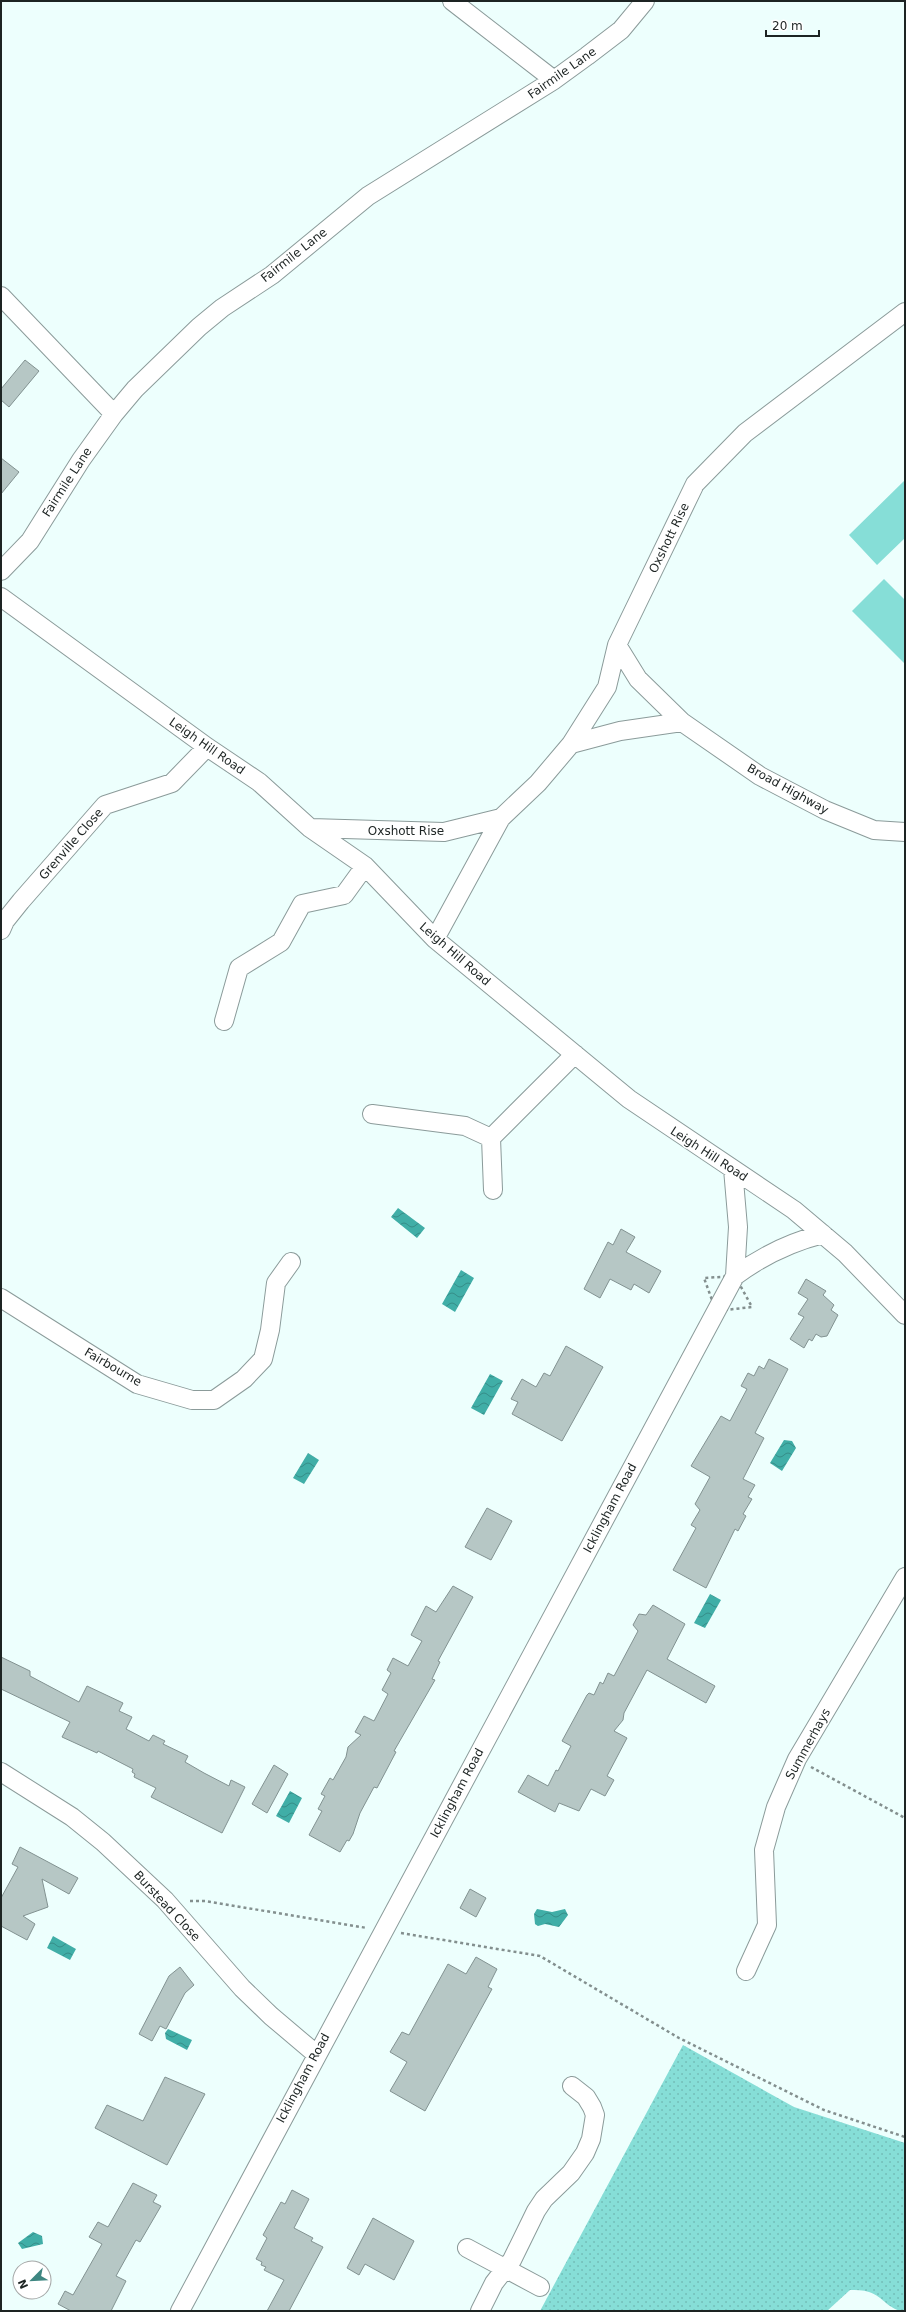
<svg xmlns="http://www.w3.org/2000/svg" width="906" height="2312" viewBox="0 0 906 2312" font-family="'DejaVu Sans',sans-serif">
	<defs>
		<pattern id="grass-dots" width="8" height="8" patternUnits="userSpaceOnUse"><rect width="8" height="8" fill="#86ded7"/><path d="M2 2h.1M6 6h.1" fill="none" stroke="#73beb8" stroke-width="1.8" stroke-linecap="round"/></pattern>
		<pattern id="water-waves" width="16" height="10" patternUnits="userSpaceOnUse"><rect width="16" height="10" fill="#40aea7"/><path d="M0 5q4-4 8 0t8 0" fill="none" stroke="#358d88"/></pattern>
	</defs>
	<rect width="100%" height="100%" fill="#edfffd"/>
	<path fill="url(#grass-dots)" d="M683,2045L794,2107L905,2143V2311C889,2311 884,2297 869,2292C863,2290 856,2290 850,2290L827,2311H540Z"/>
	<path fill="#86ded7" d="M905,480V538L877,565L849,535Z
		M884,579L905,600V664L852,611Z"/>
	<path fill="url(#water-waves)" d="M398,1208L425,1228L417,1238L391,1217Z
		M461,1270L474,1278L455,1312L442,1304Z
		M490,1374L503,1381L484,1415L471,1408Z
		M784,1440L792,1441L796,1448L782,1471L770,1463Z
		M308,1453L319,1460L304,1484L293,1478Z
		M710,1594L721,1600L705,1628L694,1623Z
		M290,1791L302,1798L289,1823L276,1816Z
		M537,1909L552,1912L565,1909L568,1915L559,1927L545,1924L538,1926L535,1924L534,1914Z
		M53,1936L76,1949L70,1960L47,1948Z
		M168,2029L192,2040L187,2050L166,2039L165,2033Z
		M33,2232L42,2236L43,2244L22,2249L18,2243Z"/>
	<path fill="#b6c7c5" stroke="#829291" d="M25,360L39,371L9,407L1,400V389Z
		M1,458L19,472L1,494Z
		M621,1229L635,1237L626,1252L661,1271L649,1293L634,1284L631,1290L610,1279L600,1298L584,1289L608,1242L613,1245Z
		M806,1279L826,1291L823,1295L834,1305L831,1310L838,1315L827,1336L821,1337L816,1334L812,1341L809,1339L804,1348L790,1339L804,1317L798,1314L808,1299L798,1293Z
		M566,1346L603,1367L562,1441L512,1414L518,1402L511,1399L522,1379L536,1387L544,1373L550,1376Z
		M769,1359L788,1369L755,1433L764,1438L743,1479L755,1485L748,1497L752,1499L743,1514L746,1516L738,1531L735,1529L706,1588L673,1570L696,1528L691,1525L700,1510L695,1504L710,1477L691,1466L721,1416L730,1421L747,1389L741,1386L748,1373L754,1376L759,1366L764,1369Z
		M487,1508L512,1521L491,1560L465,1547Z
		M453,1586L473,1597L438,1661L440,1662L432,1679L435,1680L394,1751L396,1752L377,1788L374,1787L360,1813L353,1834L349,1841L347,1840L340,1852L309,1835L322,1811L318,1809L325,1796L321,1794L330,1778L333,1780L346,1757L348,1747L361,1735L355,1732L364,1716L374,1721L388,1694L382,1690L391,1673L387,1670L393,1658L408,1666L422,1641L411,1635L426,1606L436,1612Z
		M653,1605L685,1624L667,1659L715,1686L706,1703L647,1670L624,1713L623,1720L614,1731L627,1738L607,1776L614,1780L605,1796L591,1789L579,1811L559,1803L555,1812L518,1792L528,1775L548,1786L556,1770L558,1771L571,1746L562,1741L587,1695L589,1693L594,1695L600,1682L603,1684L608,1673L614,1676L638,1631L633,1625L639,1614L646,1615Z
		M1,1657L30,1671V1676L79,1702L87,1686L123,1703L119,1711L132,1717L126,1729L149,1741L153,1735L165,1741L163,1744L188,1756L185,1762L204,1773L229,1786L231,1780L245,1787L222,1833L151,1797L156,1788L134,1777L135,1774L132,1772L133,1769L98,1751L97,1753L62,1737L70,1722L1,1689Z
		M274,1765L288,1774L267,1813L252,1804Z
		M20,1847L78,1878L69,1894L42,1879L48,1907L23,1916L35,1924L27,1940L1,1926V1898L18,1867L12,1864Z
		M470,1889L486,1898L476,1917L460,1908Z
		M476,1957L497,1969L488,1987L492,1989L425,2111L390,2091L407,2062L390,2052L402,2032L409,2035L448,1964L466,1974Z
		M180,1967L194,1985L185,1993L166,2029L160,2026L152,2041L139,2034L169,1976Z
		M165,2077L205,2094L167,2165L95,2128L107,2105L143,2121Z
		M133,2183L157,2195L153,2202L161,2206L140,2242L136,2240L116,2276L126,2281L111,2311H71L58,2304L65,2291L73,2295L102,2244L89,2237L98,2222L108,2227Z
		M292,2190L309,2199L294,2228L313,2238L311,2241L323,2247L289,2311H267L284,2280L264,2270L266,2267L261,2265L262,2262L256,2259L267,2238L263,2235L281,2202L285,2204Z
		M373,2218L414,2241L394,2280L365,2264L359,2275L347,2268Z"/>
	<g fill="none" stroke-linecap="round" stroke-linejoin="round">
		<g stroke="#8b9b9a" stroke-width="20">
			<path id="minor" d="M452,1L554,80
				M1,296L114,414
				M1,571L30,541L81,460L114,414L135,389L199,327L222,308L272,275L368,196L554,80L587,56L621,30L645,1
				M1,597L207,747L259,782L310,828L365,866L435,939L629,1099L794,1210L845,1253L905,1315
				M617,645L638,679L682,722L760,776L825,810L874,830L905,832
				M571,744L620,731L682,722
				M311,828L444,832L501,818L538,783L571,744L607,687L617,645L695,484L745,433L905,312
				M1,930L5,921L21,901L105,805L172,783L207,747
				M435,939L501,818
				M224,1021L239,968L281,942L302,904L344,895L365,866
				M372,1114L465,1126L491,1138
				M493,1190L491,1138L575,1054
				M735,1276C762,1256 791,1242 823,1234
				M1,1298L137,1384L192,1400H214L244,1379L263,1359L270,1330L276,1283L291,1262
				M1,1772L72,1817L103,1842L165,1900L242,1988L271,2016L316,2054
				M746,1971L767,1925L764,1850L776,1807L797,1759L905,1577
				M467,2248L540,2287
				M180,2311L735,1276L738,1227L733,1169
				M480,2311L494,2283L512,2260L536,2211L544,2199L571,2173L585,2153L591,2139L595,2115L592,2107L586,2097L572,2086"/>
		</g>
		<path stroke="#838f8e" stroke-width="2.5" stroke-dasharray="3 3" stroke-linecap="butt" d="M735,1276L752,1307L716,1311L704,1278Z
			M811,1767L905,1818
			M190,1901H205L367,1928
			M401,1933L540,1956L679,2038L824,2110L905,2137"/>
		<use href="#minor" stroke="#fff" stroke-width="18"/>
	</g>
	<g text-anchor="middle" dominant-baseline="central" stroke-width="3" stroke-linejoin="round" paint-order="stroke">
		<g font-size="12" fill="#1d2423" stroke="#fff">
			<text transform="translate(562 73) rotate(-35)">Fairmile Lane</text>
			<text transform="translate(294 255) rotate(-38)">Fairmile Lane</text>
			<text transform="translate(67 482) rotate(-57)">Fairmile Lane</text>
			<text transform="translate(669 538) rotate(-64)">Oxshott Rise</text>
			<text transform="translate(207 746) rotate(35)">Leigh Hill Road</text>
			<text transform="translate(788 789) rotate(29)">Broad Highway</text>
			<text x="406" y="831">Oxshott Rise</text>
			<text transform="translate(71 844) rotate(-49)">Grenville Close</text>
			<text transform="translate(455 954) rotate(41)">Leigh Hill Road</text>
			<text transform="translate(709 1154) rotate(33)">Leigh Hill Road</text>
			<text transform="translate(113 1367) rotate(30)">Fairbourne</text>
			<text transform="translate(610 1508) rotate(-62)">Icklingham Road</text>
			<text transform="translate(808 1744) rotate(-61)">Summerhays</text>
			<text transform="translate(457 1793) rotate(-62)">Icklingham Road</text>
			<text transform="translate(167 1906) rotate(47)">Burstead Close</text>
			<text transform="translate(303 2078) rotate(-62)">Icklingham Road</text>
		</g>
	</g>
	<rect width="906" height="2312" fill="none" stroke="#1d2423" stroke-width="4"/>
	<g transform="translate(32 2280) rotate(246)"><circle r="19" fill="#ffffff" stroke="#a5a7a7"/>
	<path d="M0-3L7 15L0 10L-7 15Z" fill="#3e8681"/>
	<text y="-6" font-size="11" font-weight="bold" text-anchor="middle" fill="#1d2423">N</text>
	</g>
	<path d="M766 30v6h53v-6" fill="none" stroke="#1d2423" stroke-width="2"/>
	<text x="772" y="30" font-size="12" fill="#1d2423" stroke="#ffffff" stroke-width="3" paint-order="stroke">20 m</text>
</svg>
